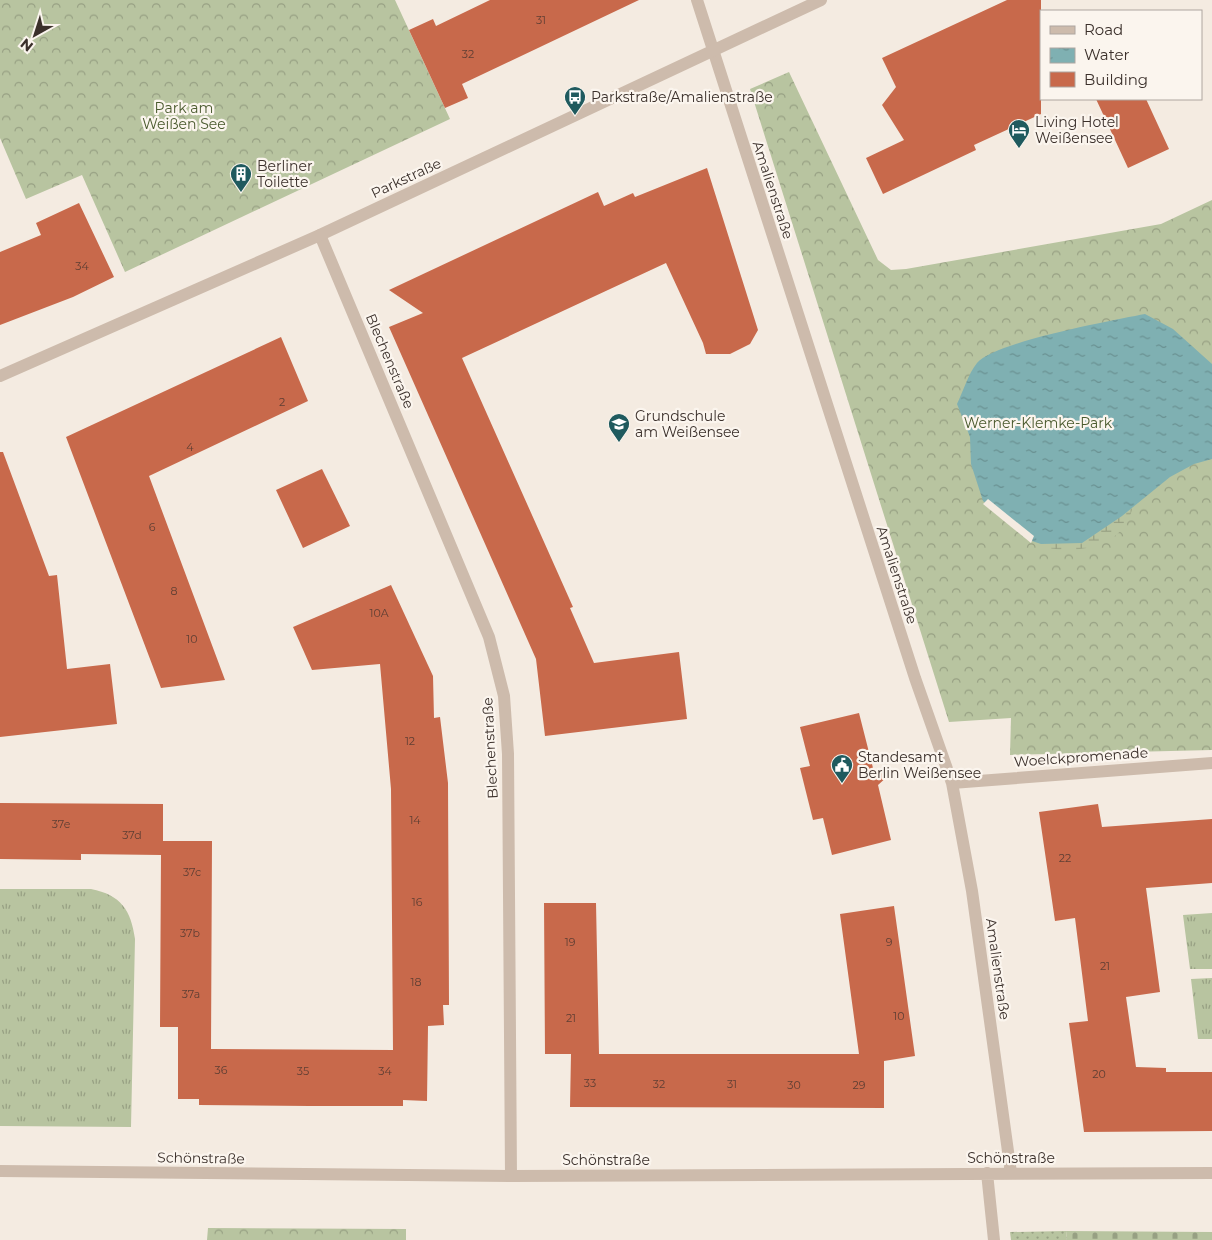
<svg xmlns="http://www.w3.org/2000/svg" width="1212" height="1240" viewBox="0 0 1212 1240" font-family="Montserrat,sans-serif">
	<defs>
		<pattern id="grass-tufts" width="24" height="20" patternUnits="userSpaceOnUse" patternTransform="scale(1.25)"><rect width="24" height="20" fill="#b8c4a0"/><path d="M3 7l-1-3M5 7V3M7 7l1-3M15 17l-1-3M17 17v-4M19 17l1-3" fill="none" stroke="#97a083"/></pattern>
		<pattern id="forest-crowns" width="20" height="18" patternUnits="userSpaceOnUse" patternTransform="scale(1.25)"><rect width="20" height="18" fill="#b8c4a0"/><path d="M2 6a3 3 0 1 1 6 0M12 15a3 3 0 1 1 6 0" fill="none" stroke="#97a083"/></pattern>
		<pattern id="wetland-marsh" width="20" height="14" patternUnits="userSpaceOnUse" patternTransform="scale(1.25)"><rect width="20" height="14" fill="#b8c4a0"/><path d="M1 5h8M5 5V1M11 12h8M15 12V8" fill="none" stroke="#97a083"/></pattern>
		<pattern id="cemetery-stones" width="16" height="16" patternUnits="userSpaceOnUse" patternTransform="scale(1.25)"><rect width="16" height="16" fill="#b8c4a0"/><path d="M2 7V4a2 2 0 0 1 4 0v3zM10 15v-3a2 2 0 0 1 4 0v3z" fill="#97a083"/></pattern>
		<pattern id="garden-dots" width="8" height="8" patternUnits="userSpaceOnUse" patternTransform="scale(1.25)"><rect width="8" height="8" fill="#b8c4a0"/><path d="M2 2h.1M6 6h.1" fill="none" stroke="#97a083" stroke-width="1.8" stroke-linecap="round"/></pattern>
		<pattern id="water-ripples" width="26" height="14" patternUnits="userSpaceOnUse" patternTransform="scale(1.25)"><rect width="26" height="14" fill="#7fb0b2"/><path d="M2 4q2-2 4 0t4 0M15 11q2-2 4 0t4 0" fill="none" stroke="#699091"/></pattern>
	</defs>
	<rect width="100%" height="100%" fill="#f4ebe1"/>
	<path fill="url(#grass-tufts)" d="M0,889H91C121,895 131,910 135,939L131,1127L0,1126Z
		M1212,913V969H1190L1183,915Z
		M1212,978V1039H1198L1191,979Z"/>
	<path fill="url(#forest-crowns)" d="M0,0H395L450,119L125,272L82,175L26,199L0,138Z
		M789,72L878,260L891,270L906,269L1161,224L1212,200V750L1010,755L1011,718L949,722L750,89Z
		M208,1228L406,1229V1240H207Z"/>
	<path fill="url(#wetland-marsh)" d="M1134,487C1137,540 1093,555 1048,548L1047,542Z"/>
	<path fill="url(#cemetery-stones)" d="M1066,1231L1212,1232V1240H1067Z"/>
	<path fill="url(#garden-dots)" d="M1066,1231L1067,1240H1011L1010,1232Z"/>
	<path fill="url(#water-ripples)" d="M1145,314L1173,329L1212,364V459L1194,464L1170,477L1122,516L1082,543L1041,544L1032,541L983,501L971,464L970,437L957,404C963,392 968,374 977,363C994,342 1114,320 1145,314Z"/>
	<path fill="#f4ebe1" d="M988,499L1034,536L1031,543L983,504Z"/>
	<path fill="#c8694b" d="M490,0H639L462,84L468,98L445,108L409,30L433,19L436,26Z
		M1007,0H1041V114L974,145L976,150L883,194L866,158L904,140L882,105L896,87L882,58Z
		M1096,99H1146L1169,149L1128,168Z
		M707,168L758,330L750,344L730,354H706L703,343L666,263L462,358L573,607L570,608L594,663L679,652L687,719L545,736L536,659L389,327L423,313L389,290L598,192L604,206L633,193L635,197Z
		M79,203L114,277L73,297L0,325V252L41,235L36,223Z
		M281,337L308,401L149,476L225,680L161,688L66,437Z
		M0,452H3L49,576L57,575L67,669L110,664L117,724L0,737Z
		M322,469L350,526L303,548L276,490Z
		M391,585L433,676L434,718L440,717L448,783L449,1005H443L444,1025L428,1026L427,1101L403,1100V1106H310L199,1105V1099H178V1027H160L161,855L81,854V860L0,859V803L163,804V841H212L211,1049L393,1050L391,789L380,664L312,670L293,627Z
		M859,713L873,768L888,776L878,785L891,840L832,855L823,818L813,820L800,768L810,766L800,727Z
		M1098,804L1102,827L1212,819V883L1146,888L1160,992L1126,997L1136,1067L1166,1068V1072H1212V1131L1084,1132L1069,1023L1088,1021L1075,918L1055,921L1039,812Z
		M544,903H596L599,1054H859L840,914L894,906L915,1056L884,1061V1108L570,1107L571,1054H545Z"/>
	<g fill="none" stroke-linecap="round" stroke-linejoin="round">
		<path stroke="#cdbbac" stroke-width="12" d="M697,0L915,678L952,783L972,891L1011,1173
			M320,235L489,637L504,696L508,754L511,1176
			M952,783L1212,763
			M0,1171L511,1176L1212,1173
			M987,1173L994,1240"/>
		<path stroke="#cdbbac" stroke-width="12" d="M0,376L320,235L821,0"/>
	</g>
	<defs>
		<g id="bus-pin" transform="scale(1.125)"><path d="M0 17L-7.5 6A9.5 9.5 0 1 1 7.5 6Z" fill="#1f5a5e" stroke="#fbf5ee"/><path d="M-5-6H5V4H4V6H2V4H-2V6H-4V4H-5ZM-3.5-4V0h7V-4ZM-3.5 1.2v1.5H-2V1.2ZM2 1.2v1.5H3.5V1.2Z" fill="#fff"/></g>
		<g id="hotel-pin" transform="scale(1.125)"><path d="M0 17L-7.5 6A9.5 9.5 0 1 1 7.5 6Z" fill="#1f5a5e" stroke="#fbf5ee"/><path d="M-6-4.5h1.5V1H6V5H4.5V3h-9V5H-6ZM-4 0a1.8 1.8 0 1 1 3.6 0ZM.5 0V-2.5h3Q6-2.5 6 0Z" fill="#fff"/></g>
		<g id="building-pin" transform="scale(1.125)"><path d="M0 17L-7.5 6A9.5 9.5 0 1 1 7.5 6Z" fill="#1f5a5e" stroke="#fbf5ee"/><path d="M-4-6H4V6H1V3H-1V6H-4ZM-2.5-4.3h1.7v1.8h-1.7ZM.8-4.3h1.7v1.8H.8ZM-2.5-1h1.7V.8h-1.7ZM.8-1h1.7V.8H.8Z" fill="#fff"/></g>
		<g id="school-pin" transform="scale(1.125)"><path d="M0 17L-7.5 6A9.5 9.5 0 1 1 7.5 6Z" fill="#1f5a5e" stroke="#fbf5ee"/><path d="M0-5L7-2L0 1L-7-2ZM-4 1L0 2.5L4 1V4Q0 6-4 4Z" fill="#fff"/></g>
		<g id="civic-pin" transform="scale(1.125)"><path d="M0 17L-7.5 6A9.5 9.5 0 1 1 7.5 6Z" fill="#1f5a5e" stroke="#fbf5ee"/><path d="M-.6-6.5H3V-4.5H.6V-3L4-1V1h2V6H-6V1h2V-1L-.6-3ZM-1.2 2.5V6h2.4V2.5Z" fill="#fff"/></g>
	</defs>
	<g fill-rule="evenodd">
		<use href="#bus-pin" x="575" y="97"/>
		<use href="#hotel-pin" x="1019" y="130"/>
		<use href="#building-pin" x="241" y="174"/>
		<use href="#school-pin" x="619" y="424"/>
		<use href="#civic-pin" x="842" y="765"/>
	</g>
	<g text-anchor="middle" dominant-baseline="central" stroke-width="4.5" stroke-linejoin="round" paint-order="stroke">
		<g font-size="11" fill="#5e3e33">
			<text x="541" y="20">31</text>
			<text x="468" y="54">32</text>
			<text x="82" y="266">34</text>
			<text x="282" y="402">2</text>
			<text x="190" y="447">4</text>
			<text x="152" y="527">6</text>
			<text x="174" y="591">8</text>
			<text x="379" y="613">10A</text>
			<text x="192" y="639">10</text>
			<text x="410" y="741">12</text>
			<text x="415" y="820">14</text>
			<text x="61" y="824">37e</text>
			<text x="132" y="835">37d</text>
			<text x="1065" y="858">22</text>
			<text x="192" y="872">37c</text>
			<text x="417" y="902">16</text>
			<text x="190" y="933">37b</text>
			<text x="570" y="942">19</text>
			<text x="889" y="942">9</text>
			<text x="1105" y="966">21</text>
			<text x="416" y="982">18</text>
			<text x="191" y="994">37a</text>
			<text x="899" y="1016">10</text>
			<text x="571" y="1018">21</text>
			<text x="221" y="1070">36</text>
			<text x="303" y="1071">35</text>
			<text x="385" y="1071">34</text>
			<text x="1099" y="1074">20</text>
			<text x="590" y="1083">33</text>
			<text x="659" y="1084">32</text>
			<text x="732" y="1084">31</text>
			<text x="794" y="1085">30</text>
			<text x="859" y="1085">29</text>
		</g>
		<g font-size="14" fill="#3b302b" stroke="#fbf5ee" text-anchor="start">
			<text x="591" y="97">Parkstraße/Amalienstraße</text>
			<text x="1035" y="122">Living Hotel<tspan x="1035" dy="16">Weißensee</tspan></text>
			<text x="257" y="166">Berliner<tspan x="257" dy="16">Toilette</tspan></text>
			<text x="635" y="416">Grundschule<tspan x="635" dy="16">am Weißensee</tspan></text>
			<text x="858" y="757">Standesamt<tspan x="858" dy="16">Berlin Weißensee</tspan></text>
		</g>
		<g font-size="14" fill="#4a5a2e" stroke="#fbf5ee">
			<text x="184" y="108">Park am<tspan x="184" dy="16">Weißen See</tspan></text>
			<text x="1038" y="423">Werner-Klemke-Park</text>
		</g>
		<g font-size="14" fill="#3b302b" stroke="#fbf5ee">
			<text transform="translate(406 178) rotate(-25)">Parkstraße</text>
			<text transform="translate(773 190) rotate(72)">Amalienstraße</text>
			<text transform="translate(390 361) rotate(67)">Blechenstraße</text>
			<text transform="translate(897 575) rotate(72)">Amalienstraße</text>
			<text transform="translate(490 748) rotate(-93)">Blechenstraße</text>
			<text transform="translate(1081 757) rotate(-4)">Woelckpromenade</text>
			<text transform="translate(998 969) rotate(82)">Amalienstraße</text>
			<text transform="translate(201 1158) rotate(1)">Schönstraße</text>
			<text x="1011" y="1158">Schönstraße</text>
			<text x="606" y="1160">Schönstraße</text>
		</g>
	</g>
	<rect x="1040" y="10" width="162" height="90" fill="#fbf5ee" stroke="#aea6a0"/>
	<rect x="1050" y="26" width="25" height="8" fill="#cdbbac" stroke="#aea6a0"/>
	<text x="1084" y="35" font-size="15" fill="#3b302b">Road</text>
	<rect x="1050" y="48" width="25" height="15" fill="url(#water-ripples)" stroke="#aea6a0"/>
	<text x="1084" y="60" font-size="15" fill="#3b302b">Water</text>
	<rect x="1050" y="72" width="25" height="15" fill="#c8694b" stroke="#aea6a0"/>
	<text x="1084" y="85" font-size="15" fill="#3b302b">Building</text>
	<g transform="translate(35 35) rotate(219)" stroke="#fbf5ee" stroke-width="4" paint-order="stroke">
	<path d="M0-4L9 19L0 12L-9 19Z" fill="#3b302b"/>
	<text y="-8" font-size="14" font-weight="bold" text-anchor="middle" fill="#3b302b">N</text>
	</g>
</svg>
